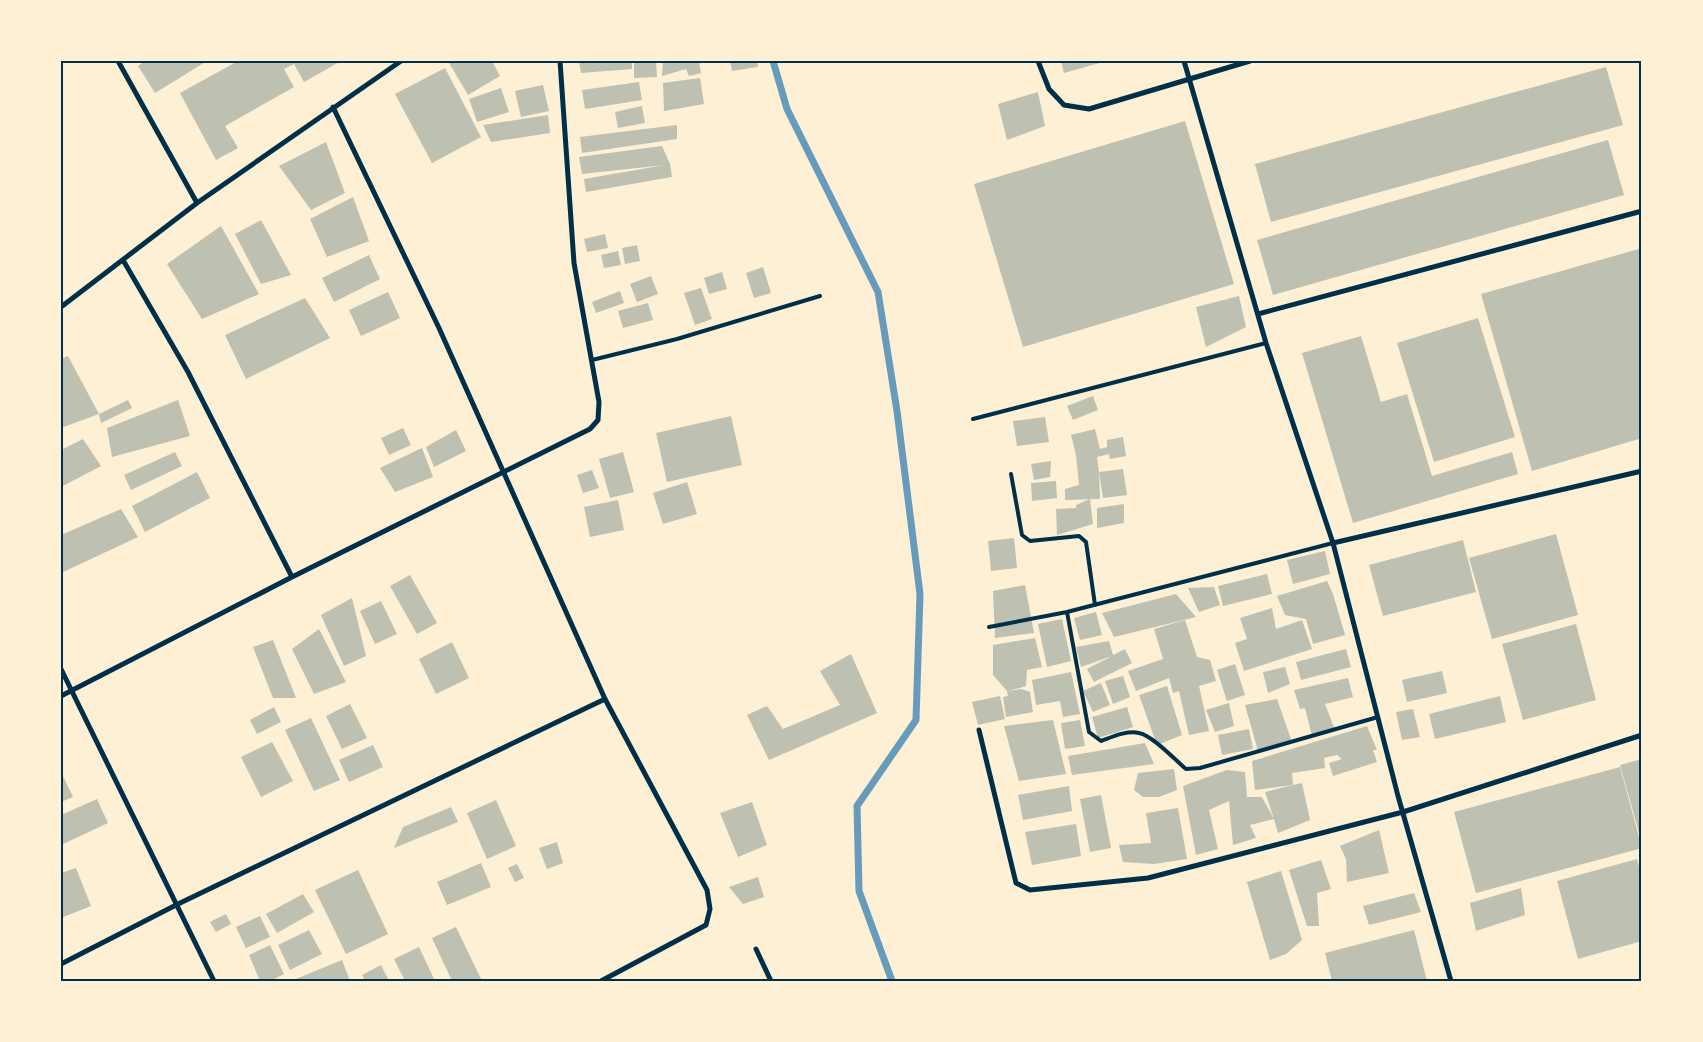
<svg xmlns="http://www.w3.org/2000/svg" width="1703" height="1042" viewBox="0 0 1703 1042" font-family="'Asap Condensed',sans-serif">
	<rect width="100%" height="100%" fill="#fdf0d5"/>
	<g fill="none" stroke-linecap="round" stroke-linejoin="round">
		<path stroke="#669bbc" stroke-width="7" d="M773,61L787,109L878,292L897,411L920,594L916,720L857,806L859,891L892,981"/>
	</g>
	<path fill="#bec0b2" d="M145,61H207L155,93L138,66Z
		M238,61H341L304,82L294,64L284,69L294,87L225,126L238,148L216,160L180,93Z
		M448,61H492L500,76L468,95Z
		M579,61H632V69L581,73Z
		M656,61L657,77L634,78V62Z
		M663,61H699L701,73L689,76L686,69L662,76Z
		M730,61H757L758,67L732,71Z
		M1061,61H1103V62L1064,73Z
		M1606,67L1623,125L1271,222L1255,164Z
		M445,68L481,137L432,163L395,94Z
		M700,78L704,104L664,111L663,83Z
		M639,82L642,100L585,109L582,90Z
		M543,85L549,111L521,117L515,91Z
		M501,88L509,112L477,122L469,99Z
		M1038,92L1045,126L1007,140L998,104Z
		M642,106L645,123L618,128L615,112Z
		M548,115L550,133L491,142L483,125Z
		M1185,121L1234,284L1023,347L974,184Z
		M677,125V139L582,153L580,137Z
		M1608,140L1624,195L1273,295L1257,240Z
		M326,142L345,193L311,210L279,166Z
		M662,146L670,164L672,177L586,192L584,179L665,165L582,174L579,157Z
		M353,197L369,241L327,257L310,219Z
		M261,220L291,275L261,284L235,234Z
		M221,226L259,294L202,319L167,264Z
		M605,234L608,248L587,252L584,239Z
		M637,245L640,261L625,264L622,248Z
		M1642,248V438L1532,471L1481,294Z
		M618,251L621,265L604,268L601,255Z
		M369,255L380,279L334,302L322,278Z
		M763,267L771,293L754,298L746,273Z
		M722,272L727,289L709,294L704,278Z
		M651,276L658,294L637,302L630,284Z
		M701,288L712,319L695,325L684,293Z
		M620,291L624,303L596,313L592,302Z
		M388,292L400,318L361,336L349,310Z
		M1239,296L1246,327L1206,347L1196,307Z
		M305,298L330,338L246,379L225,335Z
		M648,303L653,320L623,328L618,311Z
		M1478,318L1515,437L1434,462L1397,343Z
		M1361,336L1381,402L1407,394L1432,476L1512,452L1518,474L1353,523L1302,353Z
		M68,356L99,414L61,428V359Z
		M1093,396L1098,410L1073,420L1067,406Z
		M128,400L132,408L101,423L99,414Z
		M178,400L190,436L112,457L107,428Z
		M731,416L742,465L667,482L656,433Z
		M1045,417L1049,442L1017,446L1013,421Z
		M403,428L411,445L389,455L381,438Z
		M1095,429L1100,449L1107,447V440L1123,437L1126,456L1110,459L1109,454L1097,457L1099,472L1123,469L1127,495L1103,498L1099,472L1100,499L1065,500V489L1079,485L1076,455L1071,435Z
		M456,430L466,451L434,467L426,447Z
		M83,439L101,466L61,487V450Z
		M422,448L433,477L395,492L380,468Z
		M175,452L182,466L131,490L124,475Z
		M623,452L634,492L610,498L599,459Z
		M1051,461L1050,477L1034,480L1031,464Z
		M592,470L599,488L583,493L577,475Z
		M197,472L210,498L145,532L132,506Z
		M1056,481L1057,498L1032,501L1031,483Z
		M687,482L697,514L663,524L653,493Z
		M1090,499L1093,524L1057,535L1056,509L1076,508V505Z
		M618,500L624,530L590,537L584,507Z
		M1124,504V523L1097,528V508Z
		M121,509L138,537L61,573V535Z
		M1556,534L1578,615L1492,639L1469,558Z
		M1014,538L1017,568L991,571L988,541Z
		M1463,540L1476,592L1383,616L1369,565Z
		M1325,551L1330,574L1293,584L1287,560Z
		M1267,574L1272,594L1223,606L1218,586Z
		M410,575L437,623L417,634L390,586Z
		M1327,581L1333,594L1345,635L1313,644L1306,619L1285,615L1277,596Z
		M1025,585L1034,633L995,638L993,591Z
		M1214,587L1220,605L1199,612L1188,588Z
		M1176,594L1196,617L1114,637L1102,613Z
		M352,598L366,656L344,666L321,615Z
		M381,601L397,634L375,644L360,611Z
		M1272,608L1276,629L1302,620L1312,649L1244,671L1235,643L1247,639L1240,618Z
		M1096,612L1102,635L1080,640L1074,618Z
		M1062,619L1071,661L1047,667L1038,624Z
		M1185,620L1197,657L1210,660L1216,681L1199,686L1209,731L1189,735L1179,691L1173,693L1169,678L1136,691L1128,671L1163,659L1154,629Z
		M1576,624L1596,700L1523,720L1502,644Z
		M319,629L346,682L314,694L292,649Z
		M1035,638L1042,667L1027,670L1026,686L1009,691L1021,689L1030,692L1033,712L1006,717L1003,697L1008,696L1007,691L993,675V645Z
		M273,640L296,698H273L253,647Z
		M1109,641L1113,655L1125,649L1132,663L1094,682L1087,669L1112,656L1081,667L1076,647Z
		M452,642L469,678L436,694L419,659Z
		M1346,649L1351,667L1301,680L1296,662Z
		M851,654L877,713L769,760L747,715L767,706L783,729L840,705L820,671Z
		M1235,664L1245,695L1227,701L1217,670Z
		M1285,667L1290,684L1268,693L1263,672Z
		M1442,671L1447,693L1407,702L1402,680Z
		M1071,672L1080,714L1063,717L1060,701L1036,705L1032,680Z
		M1123,676L1130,697L1113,704L1105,681Z
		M1348,678L1353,697L1325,704L1335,730L1312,736L1305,708L1300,709L1294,690Z
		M1101,683L1110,705L1093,712L1083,691Z
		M1167,686L1182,735L1157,745L1139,695Z
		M1000,696L1005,719L978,725L972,702Z
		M1500,696L1506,722L1435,739L1429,714Z
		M1277,699L1292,742L1258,751L1245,705Z
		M1229,703L1234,726L1215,732L1206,710Z
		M350,704L367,738L342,749L326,716Z
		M274,707L281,722L257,734L250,720Z
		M1127,707L1133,727L1098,738L1092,717Z
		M1413,709L1420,737L1402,740L1396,712Z
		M311,718L340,780L314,791L285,730Z
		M1053,720L1066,774L1019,781L1004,726Z
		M1080,720L1085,746L1065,749L1061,723Z
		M1367,726L1377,750H1373L1377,762L1333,776L1329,763L1342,759L1337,755L1324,758L1325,768L1292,773L1293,785L1302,783L1310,820L1278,833L1274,819L1250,825L1256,838L1233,845L1229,801L1209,810L1218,849L1196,855L1183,786L1227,770L1245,772L1247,797H1262L1274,819L1265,792L1293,785L1255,790L1252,761Z
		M1249,729L1253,749L1222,755L1218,735Z
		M272,742L293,781L261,797L241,757Z
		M1145,743L1154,764L1072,775L1068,756Z
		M373,745L383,767L349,782L339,760Z
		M1642,759V840H1641L1620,765Z
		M1620,767L1642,848L1476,893L1454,812Z
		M1174,769L1177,790L1159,797H1143L1134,790L1138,773Z
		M61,772L73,797L61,802Z
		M1069,786L1072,811L1023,820L1018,795Z
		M1101,795L1111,848L1090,852L1080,799Z
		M97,799L108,823L61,845V815Z
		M496,800L516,846L487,859L467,813Z
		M752,802L767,845L738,857L720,813Z
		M451,807L458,822L394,848L403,827Z
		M1178,808L1187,859L1154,864L1123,862L1119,845L1151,843L1146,813Z
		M1076,824L1081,856L1032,865L1025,832Z
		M1379,830L1389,873L1347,882L1346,859L1340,846Z
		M557,842L563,863L547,869L539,848Z
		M1637,859L1642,878V941L1578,959L1557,881Z
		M1321,860L1331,889L1317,893L1319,926H1307L1289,870Z
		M481,863L491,887L447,905L437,882Z
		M517,864L524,878L515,882L508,868Z
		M76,868L91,906L61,918V873Z
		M358,870L388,934L346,954L315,890Z
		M1281,871L1302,940L1286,954L1270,960L1247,882Z
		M758,877L764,897L743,904L729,887Z
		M1521,888L1525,915L1476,931L1470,903Z
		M1414,893L1421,912L1369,925L1363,906Z
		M303,894L314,912L277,933L266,914Z
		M226,914L231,924L216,932L210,922Z
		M260,916L270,937L246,948L236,927Z
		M456,927L482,981H452L432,938Z
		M309,930L322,954L290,970L278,945Z
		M1414,930L1427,981H1332L1325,953Z
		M270,945L284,974L270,981H260L249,955Z
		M419,947L435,981H405L394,959Z
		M342,960L350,981H291Z
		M381,965L389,981H365L362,975Z"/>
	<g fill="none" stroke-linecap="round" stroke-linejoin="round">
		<path stroke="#003049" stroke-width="4" d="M592,360L677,339L820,296
			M973,419L1266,343
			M1011,474L1022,535L1030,541L1079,536L1086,542L1095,605
			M1067,612L1089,732L1101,741C1112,737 1127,730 1139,733C1153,736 1175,760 1186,769L1200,768L1378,717
			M989,627L1067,612L1333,543"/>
		<path stroke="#003049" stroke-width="5" d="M118,61L197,203
			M1038,61L1049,89L1064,105L1089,109L1250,61
			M1184,61L1266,343L1333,543L1398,796L1451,981
			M333,107L439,328L605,699L707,890L710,909L706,925L601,981
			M123,260L188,372L292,577
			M61,307L197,203L401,61
			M1258,314L1642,211
			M1333,543L1642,471
			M61,669L214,981
			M61,696L292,577L590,429L598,420L599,402L574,263L560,61
			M979,730L1016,883L1030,890L1148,878L1403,812L1642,735
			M756,949L771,981
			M61,964L178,904L605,699"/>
	</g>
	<rect width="1703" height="1042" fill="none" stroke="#fdf0d5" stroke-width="125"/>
	<rect x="62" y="62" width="1578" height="918" fill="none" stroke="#003049" stroke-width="2"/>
</svg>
